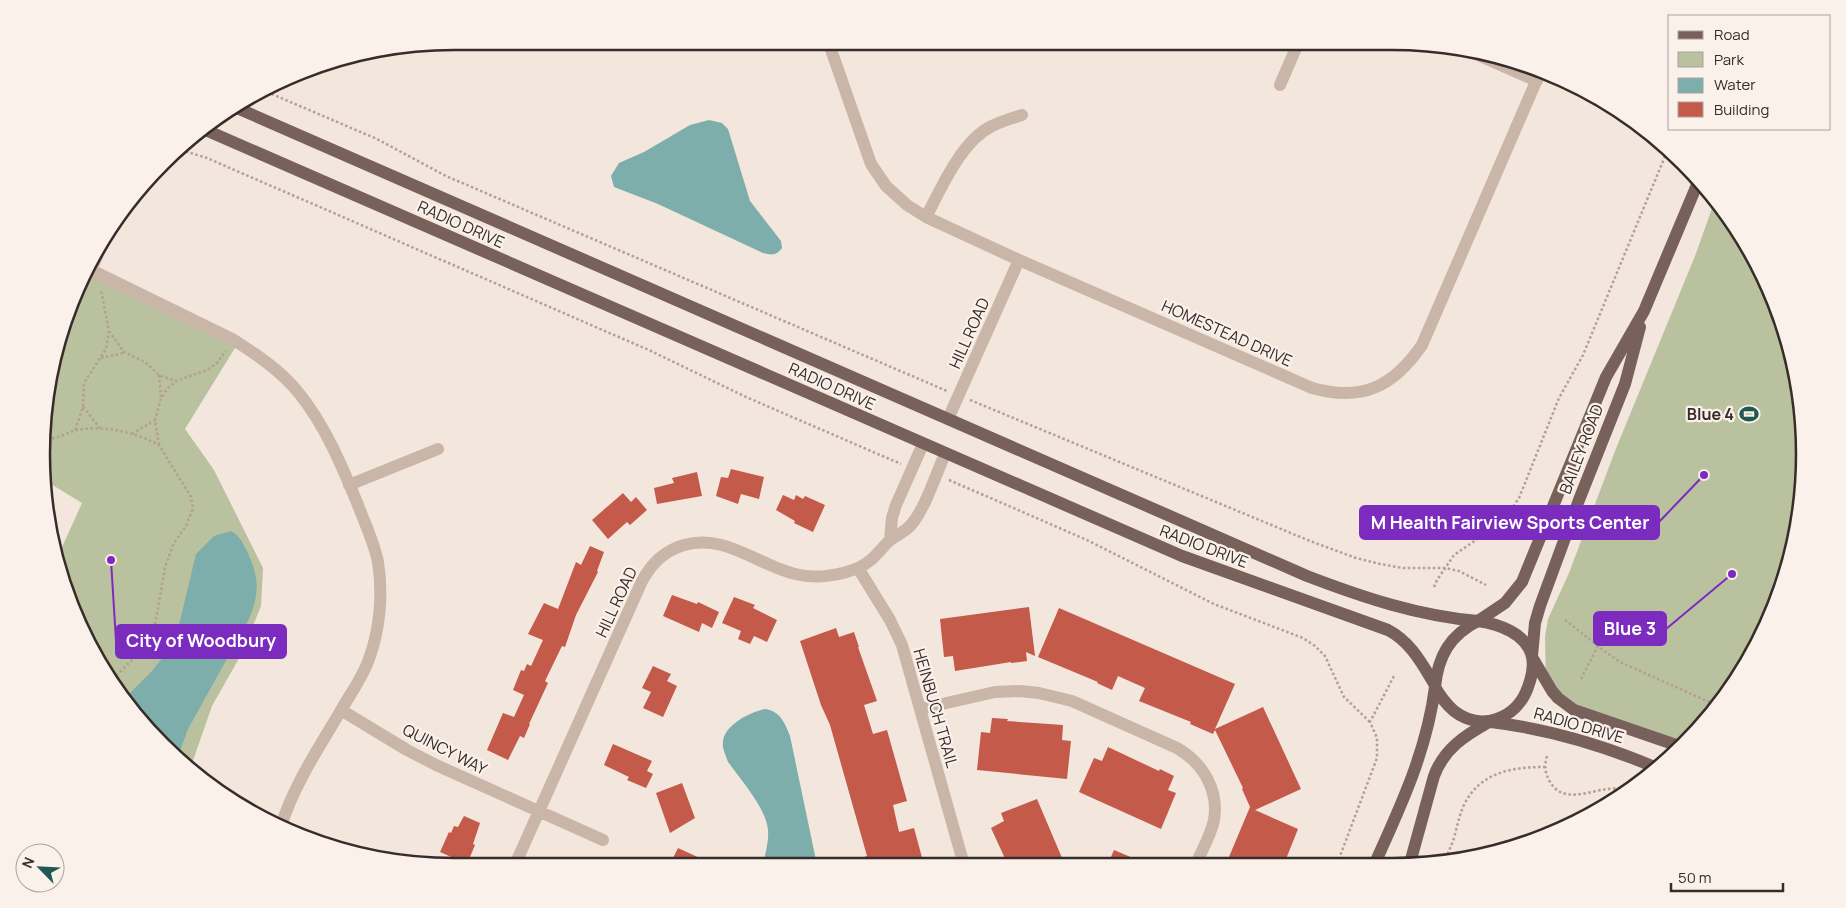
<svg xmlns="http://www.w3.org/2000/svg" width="1846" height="908" viewBox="0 0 1846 908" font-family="Manrope,sans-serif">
	<rect width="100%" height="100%" fill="#f2e6dd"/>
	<path fill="#b9c19e" d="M1715,200L1735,225L1773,296L1797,374L1805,454L1797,535L1773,612L1719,705L1679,746L1584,714L1546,683L1545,637L1548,619L1569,573L1615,451L1695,256Z
		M91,270L238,343L185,429L214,470L263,568L261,606L242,653L212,706L190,769L182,764L126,705L84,637L59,554L82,503L46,481L49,373L68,311Z"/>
	<path fill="#7daeab" d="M709,120L722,123L728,129L750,201L781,241L782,248C776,256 772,255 763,253L658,204L614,187L611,176L619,163L644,152L690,125Z
		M231,531C240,536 242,542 247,551C259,577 260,592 249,619L188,729L177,759L123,700L152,671L167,652L178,629L196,554L214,536Z
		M765,709C780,711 785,723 790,736L817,865L763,866C765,854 769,842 768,830C766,808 741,780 728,762C726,755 722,749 723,742C724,725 750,712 765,709Z"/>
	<path fill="#c35a4a" d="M731,469L764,477L759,499L741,494L738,504L716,496L721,477L728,478Z
		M697,472L702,496L657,504L654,488L674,483L672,478Z
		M623,493L631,502L636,497L647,510L630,525L627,522L608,539L592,520Z
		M783,495L794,500L796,495L803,499L805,496L825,505L813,532L794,523L795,521L776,510Z
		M590,546L604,552L597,571L598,572L576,615L565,647L562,646L561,648L545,681L548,683L529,724H530L524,738L520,736L508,760L487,750L503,713L514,717L524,695L513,690L521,670L524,671L527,664L531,666L543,640L528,634L544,603L558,609L576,562L581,565Z
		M672,595L697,604L698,602L719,612L712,628L702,623L699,632L663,616Z
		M734,597L755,605L753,608L777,620L767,642L754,636L750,644L738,639L741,631L722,623Z
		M1029,607L1035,656L1026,652L1027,661L1011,663V662L955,671L953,656L944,657L940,619Z
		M1059,608L1235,684L1215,729L1263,707L1301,789L1255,810L1298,829L1284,864H1226L1250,807L1242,789L1243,788L1215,730L1213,734L1190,724L1191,722L1139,701L1145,688L1118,676L1112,690L1097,683L1098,682L1038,657Z
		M836,628L839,637L854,632L859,647H858L877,701L864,705L873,734L887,730L907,801L893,805L899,832L914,828L924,865H846V863L867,856L830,725L821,705L800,641Z
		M653,666L671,674L667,681L677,686L663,717L643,708L651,692L642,688Z
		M992,718L1008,719L1007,721L1063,725L1062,740L1071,741L1067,779L977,770L981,732L990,733Z
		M613,744L652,761L647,771L653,774L646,788L627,780L629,777L604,765Z
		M1108,747L1159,771L1160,769L1174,776L1168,790L1176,793L1161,829L1079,792L1094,758L1102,761Z
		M682,783L695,818L670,833L656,793Z
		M1037,799L1065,865H1008L991,828L1004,821L1001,813Z
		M464,816L480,823L473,844L475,845L467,864L440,852L449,832L451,833L454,826L458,827Z
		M678,848L717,866H669Z
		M1114,850L1147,864H1108Z"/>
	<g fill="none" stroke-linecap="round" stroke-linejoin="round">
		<path stroke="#b69e94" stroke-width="2.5" stroke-dasharray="2.5 2.5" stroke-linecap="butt" d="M267,92L377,139L446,176L947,391
			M181,150L207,158L651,351L746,397L901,464
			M109,331L124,352L145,362L159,375L175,381
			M101,358L123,353
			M159,375L161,397
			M970,400L1310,541L1356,558L1380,564L1403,568H1445L1459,571L1486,585
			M83,407L100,428
			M75,430L83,407L84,383L106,349L109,331L101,290
			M132,434L155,420
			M47,438C58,440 67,432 77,430C104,425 135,432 159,445L191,497L193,508L186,526L174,543L165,567L156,620L152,634L137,655L111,681
			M159,445L155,420L161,398L167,389L176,381L207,370L217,363L226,351
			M949,480L1089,541L1214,604L1303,638L1315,646L1325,656L1344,697L1370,722
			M1434,587L1437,580L1454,555L1495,527L1507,515L1519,498L1559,398L1583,355L1668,149
			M1565,620L1603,650L1620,662L1718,706
			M1581,679L1598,646
			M1547,756C1544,766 1545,773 1550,782C1563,804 1588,791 1608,789C1615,788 1622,789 1628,790
			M1443,863C1447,855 1451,847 1454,838C1457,827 1459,816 1464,805C1480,772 1512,767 1545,767
			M1337,864L1377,758V738L1370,722L1395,674"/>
		<path stroke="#cab5a9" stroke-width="12" d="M828,41L871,164L886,186L907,205L926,217L1019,260L1312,388C1362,402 1393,387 1422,345L1541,70
			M1462,48L1537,81
			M1280,85L1299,41
			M926,217C942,187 961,141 992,126C1002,121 1012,118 1022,115
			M91,270L234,340C257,355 280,370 298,392C325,425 342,466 358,505C365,524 374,542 378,562C383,594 380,629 369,659C362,679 350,694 340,712C318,749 294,785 281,826
			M68,311L91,270L111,225
			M948,419L1019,260
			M349,485L438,449
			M890,540L892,518L896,505L923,444
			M858,568L890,620L902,645L964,865
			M920,709L995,692L1020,691L1039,693L1072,701L1177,748C1203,763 1219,790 1214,820C1211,835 1202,850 1196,864
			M341,710L407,750L436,765L603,840
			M514,867L642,581C652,563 664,551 684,545C725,533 757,565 795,574C815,579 839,576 858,568C872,562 879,551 889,541C896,535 905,532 911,525C925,509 936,474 945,454"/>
		<path stroke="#79615b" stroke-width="12" d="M237,108L1307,576C1362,597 1418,616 1478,621
			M201,128L1182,556L1388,630C1411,642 1422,664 1435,685
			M1478,621L1505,603L1522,582L1606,377L1644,311L1699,180
			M1478,621C1498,624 1527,633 1532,657C1534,666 1531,679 1528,687C1517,719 1481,732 1454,711C1446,704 1440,696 1435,687C1438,656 1450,635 1478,621Z
			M1532,656L1535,623L1540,606L1579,500L1625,384L1640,327
			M1532,657L1552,691L1558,698L1574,710L1679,746
			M1491,722C1549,729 1603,745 1657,768
			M1375,863C1401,806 1427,750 1435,687
			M1410,863L1434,776C1444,749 1464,736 1489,722"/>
	</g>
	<defs>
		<g id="stadium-bare" transform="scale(1.5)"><path d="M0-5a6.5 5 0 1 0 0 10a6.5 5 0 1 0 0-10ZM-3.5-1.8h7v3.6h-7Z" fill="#1f5855" stroke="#f9f1ea" stroke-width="2.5" paint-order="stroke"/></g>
	</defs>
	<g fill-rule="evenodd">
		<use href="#stadium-bare" x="1749" y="414"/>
	</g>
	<g text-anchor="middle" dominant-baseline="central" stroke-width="4.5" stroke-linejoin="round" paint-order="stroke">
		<g font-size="16" fill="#372c29" stroke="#f9f1ea">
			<text transform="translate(461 224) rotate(24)">RADIO DRIVE</text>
			<text transform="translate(969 333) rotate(-66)">HILL ROAD</text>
			<text transform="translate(1227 333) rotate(24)">HOMESTEAD DRIVE</text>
			<text transform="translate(832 386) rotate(24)">RADIO DRIVE</text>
			<text transform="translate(1581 449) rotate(-69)">BAILEY ROAD</text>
			<text transform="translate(1204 546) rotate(21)">RADIO DRIVE</text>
			<text transform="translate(616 602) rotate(-65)">HILL ROAD</text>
			<text transform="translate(936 708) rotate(74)">HEINBUCH TRAIL</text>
			<text transform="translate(1579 725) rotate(16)">RADIO DRIVE</text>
			<text transform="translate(445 749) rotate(27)">QUINCY WAY</text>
		</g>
		<g font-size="16" font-weight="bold" fill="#372c29" stroke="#f9f1ea" text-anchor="end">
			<text x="1734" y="414">Blue 4</text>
		</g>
	</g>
	<path d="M0 0H1846V908H0ZM454 50H1392A404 404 0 0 1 1796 454V454A404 404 0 0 1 1392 858H454A404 404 0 0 1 50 454V454A404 404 0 0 1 454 50Z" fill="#f9f1ea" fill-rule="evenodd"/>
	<path fill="none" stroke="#372c29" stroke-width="2.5" d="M454 50H1392A404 404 0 0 1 1796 454V454A404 404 0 0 1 1392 858H454A404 404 0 0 1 50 454V454A404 404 0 0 1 454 50Z"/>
	<path fill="none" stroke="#7b2cbf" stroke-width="2" d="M1704 475L1659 522M1732 574L1666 629M111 560L116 641"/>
	<g fill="#7b2cbf" stroke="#f9f1ea" stroke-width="2">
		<circle cx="1704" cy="475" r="5"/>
		<circle cx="1732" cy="574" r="5"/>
		<circle cx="111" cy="560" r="5"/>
	</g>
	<g fill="#7b2cbf" stroke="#7b2cbf" stroke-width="2">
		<rect x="1360" y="506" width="299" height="33" rx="5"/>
		<rect x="1594" y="612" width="72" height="33" rx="5"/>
		<rect x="116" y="625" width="170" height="33" rx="5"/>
	</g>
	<g font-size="18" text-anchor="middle" font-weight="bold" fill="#fff">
		<text x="1510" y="529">M Health Fairview Sports Center</text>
		<text x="1630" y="635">Blue 3</text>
		<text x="201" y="647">City of Woodbury</text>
	</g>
	<rect x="1668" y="15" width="162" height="115" fill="#f9f1ea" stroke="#aba29d"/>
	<rect x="1678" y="31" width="25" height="8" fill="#79615b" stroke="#aba29d"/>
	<text x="1714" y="40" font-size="15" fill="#372c29">Road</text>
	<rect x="1678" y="52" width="25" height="15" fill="#b9c19e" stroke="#aba29d"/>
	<text x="1714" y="65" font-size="15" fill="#372c29">Park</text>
	<rect x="1678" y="78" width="25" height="15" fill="#7daeab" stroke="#aba29d"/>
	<text x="1714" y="90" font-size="15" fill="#372c29">Water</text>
	<rect x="1678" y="102" width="25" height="15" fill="#c35a4a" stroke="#aba29d"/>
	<text x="1714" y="115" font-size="15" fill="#372c29">Building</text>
	<g transform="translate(40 868) rotate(294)"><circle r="24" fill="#f9f1ea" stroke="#aba29d"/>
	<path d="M0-4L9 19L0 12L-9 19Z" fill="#1f5855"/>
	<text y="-8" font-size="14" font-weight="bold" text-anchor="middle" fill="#372c29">N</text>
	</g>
	<path d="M1671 883v8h112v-8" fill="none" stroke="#372c29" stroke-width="2.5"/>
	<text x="1678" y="883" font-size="15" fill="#372c29" stroke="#f9f1ea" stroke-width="4" paint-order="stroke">50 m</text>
</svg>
